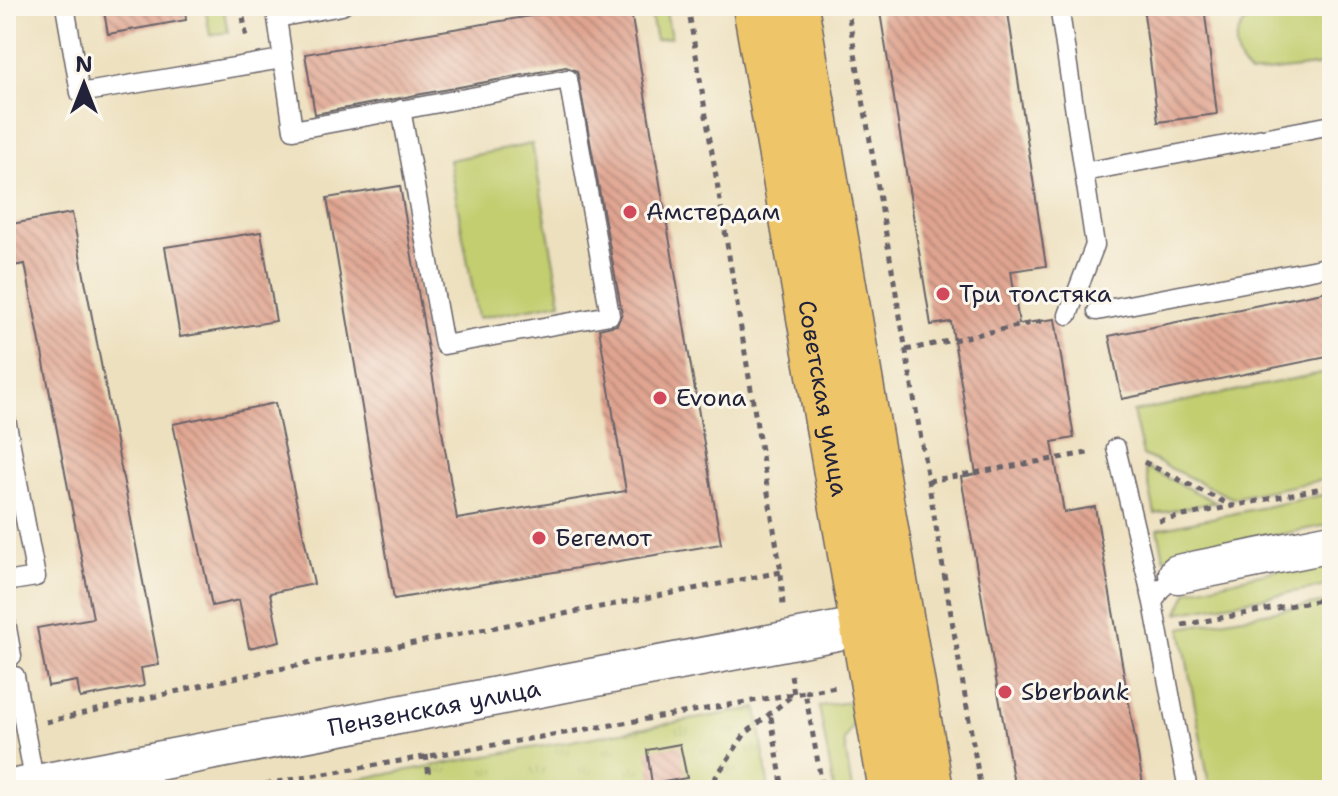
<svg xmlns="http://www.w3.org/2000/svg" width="1338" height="796" viewBox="0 0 1338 796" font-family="'Shantell Sans',sans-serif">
	<defs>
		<pattern id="park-tufts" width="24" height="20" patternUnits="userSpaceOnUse" patternTransform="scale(2)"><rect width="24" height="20" fill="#c2ce70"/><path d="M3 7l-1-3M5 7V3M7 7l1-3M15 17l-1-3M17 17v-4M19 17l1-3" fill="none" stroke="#a6b162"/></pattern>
		<pattern id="building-back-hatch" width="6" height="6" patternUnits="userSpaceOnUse" patternTransform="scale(2)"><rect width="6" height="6" fill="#e0a591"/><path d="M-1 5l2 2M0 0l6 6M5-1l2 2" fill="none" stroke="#b58678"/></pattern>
	</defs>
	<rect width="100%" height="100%" fill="#fbf7ec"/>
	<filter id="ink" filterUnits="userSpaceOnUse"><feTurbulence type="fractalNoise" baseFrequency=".0125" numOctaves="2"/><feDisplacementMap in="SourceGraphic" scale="16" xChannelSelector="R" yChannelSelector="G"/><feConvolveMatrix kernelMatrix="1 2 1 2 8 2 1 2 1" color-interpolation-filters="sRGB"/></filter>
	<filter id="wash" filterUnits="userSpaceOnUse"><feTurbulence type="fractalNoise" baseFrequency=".006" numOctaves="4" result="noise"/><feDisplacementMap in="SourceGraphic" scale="32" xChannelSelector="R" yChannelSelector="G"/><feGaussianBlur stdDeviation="1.8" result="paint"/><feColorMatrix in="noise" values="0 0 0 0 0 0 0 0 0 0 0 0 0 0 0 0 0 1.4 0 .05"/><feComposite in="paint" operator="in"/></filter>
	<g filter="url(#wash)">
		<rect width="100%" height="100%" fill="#ede0be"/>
		<path fill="#c2ce70" stroke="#727856" stroke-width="2" d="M205,6H223L228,32L210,35Z
			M649,6H665L671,37L656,40Z
			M1332,10V64L1250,74C1233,58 1231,39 1246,21Z
			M532,144L561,302L478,318L449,160Z
			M1332,371V478L1232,498L1143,455L1133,412Z
			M1145,467L1216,502L1155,514Z
			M1332,493V524L1164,558L1158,529Z
			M1332,557V585L1178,613L1188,591Z
			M1332,601V790H1210L1181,628Z
			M850,702L854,722L844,741L852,790H834L819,706Z"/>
		<path fill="url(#park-tufts)" stroke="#727856" stroke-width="2" d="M757,708L769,790H297Z"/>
		<g id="blocks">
			<path fill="url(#building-back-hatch)" d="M103,6H185L186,20L108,34Z
				M590,6H630L721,544L394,599L327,198L400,186L457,519L626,491L599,329L617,325L622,313L577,71L566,67L315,114L305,54Z
				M879,6H1007L1046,266L1011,271L1019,324L1055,319L1074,438L1052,442L1064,512L1095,507L1144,790H1015L961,477L976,474L951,322L931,325Z
				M1143,6H1204L1217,114L1158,122Z
				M72,213L159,665L141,668L144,686L80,698L77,681L48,686L37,628L93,618L25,264L6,267V225Z
				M261,232L276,321L180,337L165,247Z
				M1332,290V356L1122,399L1109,336Z
				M275,403L314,584L270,593L280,641L249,648L239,600L212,606L173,424Z
				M680,744L687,778L652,784L647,750Z"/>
		</g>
	</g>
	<g filter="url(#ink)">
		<use href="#blocks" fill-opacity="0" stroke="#696469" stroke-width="2"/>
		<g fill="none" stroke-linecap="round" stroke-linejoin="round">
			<g stroke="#696469" stroke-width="21">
				<path id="service" d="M65,6L80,93L282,59
					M342,6L277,18L293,130L568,79L610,315L444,345L401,109
					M1059,6L1095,245L1068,315
					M1084,172L1332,125
					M1097,311L1332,266
					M6,419L36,577L6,582
					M1116,448L1153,603
					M1178,574L1160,590L1153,603L1188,790
					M6,622L12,656
					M15,676L35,785
					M147,764L154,790"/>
			</g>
			<g stroke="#696469" stroke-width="41">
				<g id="minor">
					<path d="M1178,574L1332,543"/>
					<path id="s1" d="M6,790L863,626"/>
				</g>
			</g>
			<g stroke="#696469" stroke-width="47">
				<g id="primary">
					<path id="s2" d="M755,6L891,790"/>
					<path d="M796,6L931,790"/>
				</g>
			</g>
			<path stroke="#696469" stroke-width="5" stroke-dasharray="6 6" stroke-linecap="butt" d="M241,6L247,39
				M688,6L781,572L783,606
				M847,6L981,790
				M906,350L1046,320
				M1144,462L1232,506
				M928,481L1093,452
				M1159,521L1332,486
				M1182,625L1332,598
				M791,675L794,694
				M805,692L836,687
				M771,717L783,790
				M46,722L238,677L781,572
				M426,755L431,790
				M230,790L805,692L823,790
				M707,790L745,734L794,694"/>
			<use href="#service" stroke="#fff" stroke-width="18"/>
			<use href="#minor" stroke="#fff" stroke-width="38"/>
			<use href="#primary" stroke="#eec569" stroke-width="44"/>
		</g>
	</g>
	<g fill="#d1495b" stroke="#fbf7ec" stroke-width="3">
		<circle cx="630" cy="212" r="8"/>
		<circle cx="943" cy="294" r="8"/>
		<circle cx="660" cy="398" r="8"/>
		<circle cx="539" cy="538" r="8"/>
		<circle cx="1005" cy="692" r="8"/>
	</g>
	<g text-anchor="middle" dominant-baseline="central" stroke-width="6" stroke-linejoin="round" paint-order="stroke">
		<g font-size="24" fill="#22223b" stroke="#fbf7ec" text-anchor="start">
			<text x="646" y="212">Амстердам</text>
			<text x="959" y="294">Три толстяка</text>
			<text x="676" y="398">Evona</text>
			<text x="555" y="538">Бегемот</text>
			<text x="1021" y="692">Sberbank</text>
		</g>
		<g font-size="24" fill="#22223b" stroke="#fbf7ec">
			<text stroke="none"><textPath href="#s2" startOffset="398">Советская улица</textPath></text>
			<text stroke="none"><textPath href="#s1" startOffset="436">Пензенская улица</textPath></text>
		</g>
	</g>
	<rect width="1338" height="796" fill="none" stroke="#fbf7ec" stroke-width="32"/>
	<g transform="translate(84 84)" stroke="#fbf7ec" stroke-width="6" paint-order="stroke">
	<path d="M0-6L14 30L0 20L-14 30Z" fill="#22223b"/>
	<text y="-12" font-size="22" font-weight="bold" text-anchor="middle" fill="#22223b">N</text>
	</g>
</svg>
